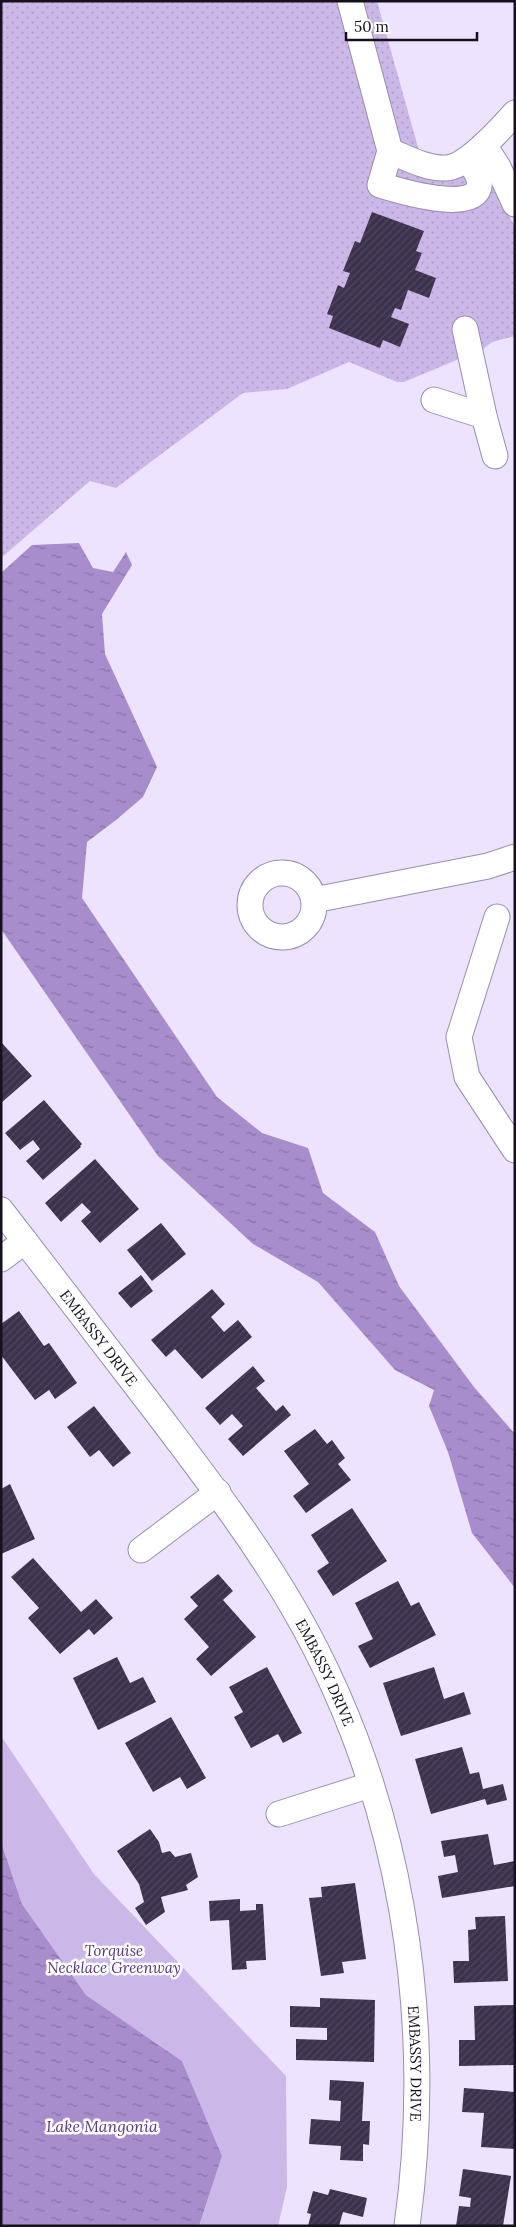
<svg xmlns="http://www.w3.org/2000/svg" width="516" height="2227" viewBox="0 0 516 2227" font-family="Lora,serif">
	<defs>
		<pattern id="grass-dots" width="8" height="8" patternUnits="userSpaceOnUse" patternTransform="scale(1.25)"><rect width="8" height="8" fill="#cbb8e8"/><path d="M2 2h.1M6 6h.1" fill="none" stroke="#ae9dc7" stroke-width="1.8" stroke-linecap="round"/></pattern>
		<pattern id="water-ripples" width="26" height="14" patternUnits="userSpaceOnUse" patternTransform="scale(1.25)"><rect width="26" height="14" fill="#a88dcd"/><path d="M2 4q2-2 4 0t4 0M15 11q2-2 4 0t4 0" fill="none" stroke="#8872a6"/></pattern>
		<pattern id="building-hatch" width="6" height="6" patternUnits="userSpaceOnUse" patternTransform="scale(1.25)"><rect width="6" height="6" fill="#3d324d"/><path d="M-1 1l2-2M0 6l6-6M5 7l2-2" fill="none" stroke="#50465e"/></pattern>
	</defs>
	<rect width="100%" height="100%" fill="#ede3fe"/>
	<path fill="url(#grass-dots)" d="M1,1H377L421,158L488,174L515,227V336L492,342L483,349L404,382H397L349,362L287,389L243,393L116,488L90,481L1,558Z"/>
	<path fill="#cbb8e8" d="M1,1736L94,1874L286,2076L287,2187L278,2226H199L222,2156L182,2061L86,1995L22,1904L1,1842Z"/>
	<path fill="url(#water-ripples)" d="M79,543L93,568L113,572L126,552L132,565L102,614L105,654L157,767L143,797L116,820L87,842L82,898L217,1097L262,1133L308,1148L323,1193L375,1232L399,1286L474,1387L515,1434V1588L472,1533L448,1452L429,1406L434,1390L395,1370L318,1282L253,1244L158,1156L1,929V573L32,545Z
		M1,1842L22,1904L86,1995L182,2061L222,2156L199,2226H1Z"/>
	<path fill="url(#building-hatch)" d="M372,212L424,231L416,251L422,253L415,270L436,278L429,298L408,290L401,310L395,308L391,317L409,324L400,347L383,340L380,348L329,328L333,316L327,314L338,285L344,288L350,273L343,271L355,241L360,243Z
		M1,1042L32,1076L1,1103Z
		M44,1100L82,1144L80,1146L81,1147L43,1180L26,1161L40,1149L33,1140L20,1150L5,1133Z
		M95,1159L139,1209L100,1243L81,1221L91,1212L82,1203L61,1222L45,1203Z
		M161,1223L186,1254L152,1281L127,1250Z
		M141,1275L153,1291L131,1308L118,1293Z
		M212,1289L225,1304L211,1317L224,1332L238,1320L252,1337L202,1379L175,1349L166,1357L151,1340Z
		M19,1311L44,1346L49,1343L77,1383L55,1399L49,1390L35,1400L1,1355V1324Z
		M253,1366L265,1381L256,1388L276,1411L283,1405L291,1415L243,1456L228,1439L243,1426L232,1414L220,1425L205,1408Z
		M94,1406L131,1453L113,1467L99,1450L90,1457L67,1427Z
		M315,1429L327,1444L332,1440L345,1458L338,1464L351,1480L306,1513L293,1496L309,1484L284,1451Z
		M10,1484L35,1539L1,1554V1489Z
		M352,1508L387,1561L333,1596L317,1571L329,1563L311,1535Z
		M33,1558L81,1612L96,1599L113,1618L94,1635L89,1629L60,1654L28,1618L39,1608L11,1577Z
		M218,1574L233,1591L223,1600L256,1637L211,1676L196,1659L209,1647L184,1619L198,1606L190,1597Z
		M398,1581L411,1606L419,1602L436,1635L370,1668L358,1646L373,1639L355,1603Z
		M117,1657L130,1683L143,1677L156,1702L98,1730L73,1678Z
		M267,1667L302,1733L283,1743L278,1734L251,1748L234,1717L243,1712L229,1687Z
		M434,1667L444,1699L464,1692L471,1714L401,1736L383,1683Z
		M171,1717L206,1778L187,1789L180,1777L153,1792L125,1743Z
		M462,1747L470,1774L479,1772L483,1789L503,1784L507,1800L487,1805L485,1799L431,1814L415,1759Z
		M150,1829L159,1842L162,1853L170,1851L175,1857L191,1853L198,1877L186,1885L188,1890L161,1897L165,1912L146,1925L135,1908L144,1902L139,1884L117,1851Z
		M488,1834L494,1865L515,1861V1886L442,1898L438,1876L458,1872L455,1855L444,1857L441,1841Z
		M355,1883L366,1959L342,1962L344,1973L321,1976L309,1898L322,1897L321,1887Z
		M240,1899V1911L256,1910V1904H263L266,1960L246,1961L247,1969L232,1970L229,1920L210,1921L209,1901Z
		M505,1916L508,1981L454,1983L453,1961H469L468,1930L476,1929L475,1917Z
		M320,1998L375,2000L374,2062L296,2060V2039L327,2040V2028L290,2027V2006L320,2007Z
		M515,2005V2065L459,2066V2040H475L474,2006Z
		M330,2080L364,2082L362,2121H370L369,2145L363,2144V2161L340,2160L341,2146L309,2144L311,2119L340,2121L341,2101L329,2100Z
		M464,2088L515,2092V2149L481,2147L484,2113L462,2112Z
		M463,2169L511,2176L503,2226H456L459,2206L470,2207L471,2198L459,2196Z
		M330,2189L367,2198L363,2217L343,2212L339,2226H308L311,2214L307,2213L313,2191L328,2195Z"/>
	<g fill="none" stroke-linecap="round" stroke-linejoin="round">
		<g stroke="#9a8eac" stroke-width="27">
			<g id="minor">
				<path d="M350,1L390,151C407,158 427,169 446,168C468,167 500,129 515,113"/>
				<path d="M484,145L498,167L515,204"/>
				<path d="M390,151L380,185C397,190 486,218 479,179C478,173 471,165 468,159"/>
				<path d="M465,329L484,416L495,456"/>
				<path d="M434,400L484,416"/>
				<circle cx="282" cy="905" r="32"/>
				<path d="M314,900L488,866L515,857"/>
				<path d="M497,917L459,1037L467,1077L515,1150"/>
				<path id="s1" d="M1,1210C52,1276 103,1342 154,1409C203,1474 253,1538 294,1609C401,1794 436,2016 407,2226"/>
				<path d="M1,1259L25,1241"/>
				<path d="M141,1550L218,1492"/>
				<path d="M279,1814L370,1785"/>
			</g>
		</g>
		<use href="#minor" stroke="#fff" stroke-width="25"/>
	</g>
	<g text-anchor="middle" dominant-baseline="central" stroke-width="5" stroke-linejoin="round" paint-order="stroke">
		<g font-size="15" fill="#16111d" stroke="#fff">
			<text stroke="none"><textPath href="#s1" startOffset="161">EMBASSY DRIVE</textPath></text>
			<text stroke="none"><textPath href="#s1" startOffset="566">EMBASSY DRIVE</textPath></text>
			<text stroke="none"><textPath href="#s1" startOffset="971">EMBASSY DRIVE</textPath></text>
		</g>
		<g font-size="15" font-style="italic" fill="#57337f" stroke="#fff">
			<text x="114" y="1950">Torquise<tspan x="114" dy="17">Necklace Greenway</tspan></text>
		</g>
		<g font-size="16" font-style="italic" fill="#5a3683" stroke="#fff">
			<text x="102" y="2126">Lake Mangonia</text>
		</g>
	</g>
	<rect width="516" height="2227" fill="none" stroke="#16111d" stroke-width="5"/>
	<path d="M346 32v8h131v-8" fill="none" stroke="#16111d" stroke-width="2.5"/>
	<text x="354" y="32" font-size="15" fill="#16111d" stroke="#ffffff" stroke-width="4" paint-order="stroke">50 m</text>
</svg>
